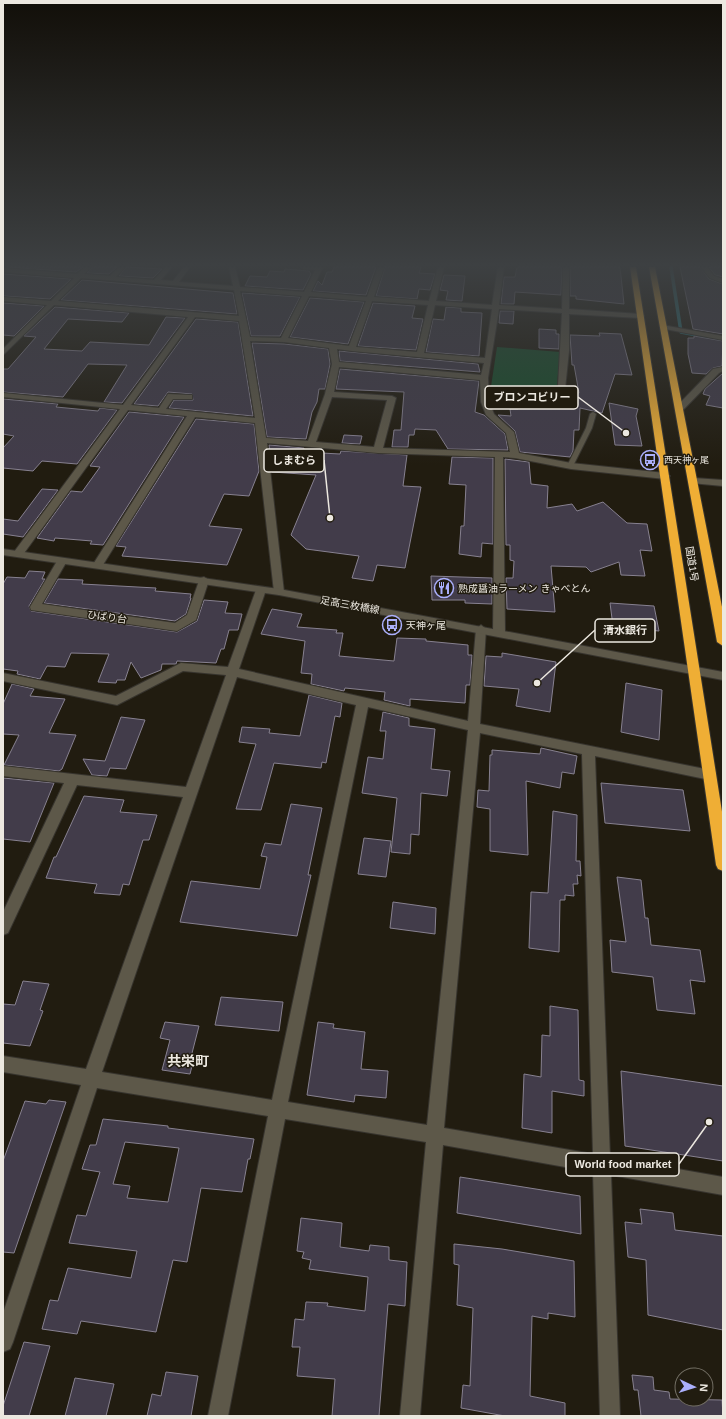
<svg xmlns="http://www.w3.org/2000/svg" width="726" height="1419" viewBox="0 0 726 1419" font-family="Arial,'Noto Sans JP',sans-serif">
	<rect width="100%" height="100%" fill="#211c10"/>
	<path fill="#184e2b" d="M497,347L560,352L557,385C543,391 530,383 516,387C508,389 499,399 490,393Z"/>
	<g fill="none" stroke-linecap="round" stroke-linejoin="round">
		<path stroke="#2b767c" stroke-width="3.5" d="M671,267L681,332L723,340"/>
	</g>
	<path fill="#423c4a" stroke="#878190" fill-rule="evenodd" d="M6,267H83L76,272Z
		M92,267H117L109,274L87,273Z
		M126,267L162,269L153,278L119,276Z
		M334,267H376L366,295L313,291L318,281L322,285L327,272H332Z
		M385,267H421L419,273L435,274L430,290L419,289L417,299L376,296Z
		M517,267H562L561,295L515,292L514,304H501L504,277H515Z
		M570,267H620L624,304L576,299V296H570Z
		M680,267H700L709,279L723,284V334L693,329Z
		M709,267H723V277L715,275Z
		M285,269L309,271L311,274L303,290L245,286L250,276L267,277L270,271L284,272Z
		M3,274L71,279L50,299L3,296Z
		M444,275L465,276L462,301L446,300L448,291L440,290Z
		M82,280L233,293L237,314L61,300Z
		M242,293L300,297L280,336H251Z
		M310,298L364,302L348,344L290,337Z
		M3,303L44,306L14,336L3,335Z
		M373,303L415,306L412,318L423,319L416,350L358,346Z
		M55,307L129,313L122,322L68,319L44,349L82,351L90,342L149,345L166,317L185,318L122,403L104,402L127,365L88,364L63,397L3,392V369H8L36,337L24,336Z
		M446,307L461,308V312L482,313L479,356L426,352L433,319L444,320Z
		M500,311H514L513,324L499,323Z
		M196,319L238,322L253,416L169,408L174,400H193L192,394L168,392L158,406L134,404Z
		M539,329L556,330V334H559V349L539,348Z
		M599,333L621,334L632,375L615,374L602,413L580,408L579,430H574L573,451L570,457L520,452L515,431L498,415L511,416L510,409H518V407H548L546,402L568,401L565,394L579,393L574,365H572L570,335L600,336Z
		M694,336L723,341L722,366L713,368L706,374L692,373L688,354V338H694Z
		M252,343L284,344L328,349L330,364L325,389H319L317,402L312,412L306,439L267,437Z
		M339,351L478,364L480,372L340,361Z
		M340,369L479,381L475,412L484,415L505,434L508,450L448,449L436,430L415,429L414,435H409L408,447H392L394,430H401L404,392L336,389Z
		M723,373V408L706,405L710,396L703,394L705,389Z
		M3,399L58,404L56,407L98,411L100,408L117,410L77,464L42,461L33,471L3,468V448L14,436L3,434Z
		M609,403L638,409L636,416L642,446L615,445Z
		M129,412L184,417L103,545L90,544L92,541L55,538L54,541L37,538L71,491L82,492L100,467L90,466Z
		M196,419L254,424L259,471L249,496L224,494L209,526L242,529L227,565L122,556L126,547L116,546Z
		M344,435L362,436L360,444L342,443Z
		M269,445L304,448L303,452L340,454L341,451L407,455L403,486L421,487L405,568L377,565L373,581L352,578L359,556L306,549L291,535L316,475L272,472Z
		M452,457L493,458V544L482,543L481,557L459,554L461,526H464L466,485L449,484Z
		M505,459L529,462L531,484L548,486L547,508L572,504L577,511L603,502L627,523L647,524L652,551L640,550L645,576L621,575L619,562L591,572L586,567L551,566L555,612L507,609L506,578H513L514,561L510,560V545H506Z
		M42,489L58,490L23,537L3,534V519L18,521Z
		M29,571L45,572L42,579H45L29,606L31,611L177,632L197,621L204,600L228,602L225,613L242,614L238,630H229L224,649H221L216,663L177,661L176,664H162L161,670L141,678L131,662L125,680H117L116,683L98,682L109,654L71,653L65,667L47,666L40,679L17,674L18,671L3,669V584L7,577L25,578Z
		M431,576L492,578V604L465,603V600H432Z
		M58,579L83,580L82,584L156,588L155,591L191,594L190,598H191L186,614L175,621L44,603Z
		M610,603L654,606L659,631L648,630L649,637L614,634Z
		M272,609L302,614L297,627L337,630L336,633H343L339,656L394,661L397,638L426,639V641L468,645V655H472L470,685H466L465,703L410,699V706L384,700L385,692L345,688L344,691L311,684L312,674L301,673L305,641L261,634Z
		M502,653L556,662L550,712L516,706L519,689L484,686L486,656L502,657Z
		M626,683L662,690L659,740L621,732Z
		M12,684L34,689L30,696L65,699L49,733L76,735L62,769L59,771L4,765L19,735L3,734V704Z
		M309,695L342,703L340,717L335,716L326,763L322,762L321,768L274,763L261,810L236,809L256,744L239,742L242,727L270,729L269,733L300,736Z
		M383,712L409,718V726L435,729L431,769L450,771L447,796L421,793L419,835L411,834L410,854L391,852L397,798L362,793L368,757L383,759L386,731H380Z
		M121,717L145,720L126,769L110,768L107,776L92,775L83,759L105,761Z
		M541,748L577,756L574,774L562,772L560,788L526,781L528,855L490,851V809L477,807L478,790L489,791L490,755H492V750L540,754Z
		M3,778L54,783L30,842L3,839Z
		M601,783L683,790L690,831L605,823Z
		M84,796L124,800L120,812L157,815L149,840H143L129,885L123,884L120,895L94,893L97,884L46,878L54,857H56Z
		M291,804L322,808L308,875H311L297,936L180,922L191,881L260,889L267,857L261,856L265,843L281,845Z
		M553,811L577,815L576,861H580L581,876L577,875L578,884H573L574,896L565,895V900H560L559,952L529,948L531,892L548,893Z
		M364,838L391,841L386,877L358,874Z
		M617,877L641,880L645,918H648L651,945L700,950L705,982L690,980L695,1014L657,1010L653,977L612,972L610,940L626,942Z
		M393,902L436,908L435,934L390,928Z
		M23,981L49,984L40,1010L43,1011L30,1046L3,1043V1004L15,1005Z
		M221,997L283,1002L279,1031L215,1025Z
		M550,1006L578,1010L579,1080L584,1081V1096L552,1091V1133L522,1128L524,1074L541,1077L542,1035L550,1036Z
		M165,1022L199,1026L191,1057L194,1058L190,1074L162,1070L170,1040L160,1038Z
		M318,1022L334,1024L333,1028L365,1032L361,1069L388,1071L386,1098L355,1095L354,1102L307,1095Z
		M621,1071L723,1086V1161L625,1146Z
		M49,1100L66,1102L14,1253L3,1252V1161L25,1101L46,1104Z
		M103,1119L168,1126V1128L254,1139L250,1159H248L242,1192L201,1188L187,1262L173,1260L156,1332L81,1321L77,1334L42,1329L50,1300L58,1301L68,1268L131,1278L137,1251L69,1243L77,1215L86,1216L100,1172L82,1169L90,1145H96ZM125,1142L179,1148L168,1202L127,1198L130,1186L113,1184Z
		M460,1177L580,1196L581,1234L457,1213Z
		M640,1209L673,1213L675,1230L723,1236V1330L648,1315L646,1260L628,1257L625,1222L642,1224Z
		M301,1218L342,1223L340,1247L369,1251L370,1245L389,1247V1260L407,1262L405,1306L388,1304L379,1416H332L335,1379L297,1376L300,1347H292L295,1319L304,1320L306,1302L328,1303L327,1306L365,1311L368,1277L309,1269L311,1260L302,1258L304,1252L297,1251Z
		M454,1244L502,1249L574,1261L575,1317L548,1313V1319L532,1316L530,1396L565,1403V1416H505L461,1408L463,1385L470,1386L473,1308L457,1305L459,1265L454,1264Z
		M24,1342L50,1346L29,1416H3V1406Z
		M166,1372L198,1376L191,1416H147L152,1394L161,1396Z
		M632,1375L653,1377L654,1390L669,1392L670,1399L722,1400L723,1416H641L638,1390H634Z
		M75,1378L114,1384L106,1416H65Z"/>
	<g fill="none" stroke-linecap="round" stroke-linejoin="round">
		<g stroke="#37342e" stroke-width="2">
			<path id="lane" d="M593,412L596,414L592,428L573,466L572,467H568L567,466L586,428L590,414Z"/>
		</g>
		<g stroke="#37342e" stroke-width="2">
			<path id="street" d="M85,267H91L84,274L110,276L119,267H125L116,277L154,280L166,267H172L161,280L173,281L184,267H190L179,282L233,286L229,267H235L240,287L304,292L315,270L304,269L301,267H323L311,292L367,297L378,267H384L374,297L429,301L438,267H444L436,301L492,305L498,267H504L499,305L562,309L563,267H569V309L640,314L644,316L640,318L569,314V351L565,389L548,394H521L512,397L504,402L490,404L494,414L514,432L519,453L571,463L665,473L670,476L665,479L571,469L515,458L503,457L505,633L499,637L493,633L495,457L378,453L267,443L284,592L279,595L274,592L255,423L195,417L101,568H93L92,566L187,416L128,410L22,556H14L13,554L14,552L120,409L3,397V393L123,405L188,317L54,305L3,355V349L47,305L3,301V297L51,301L74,278L3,272V268L77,274ZM81,278L234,290L239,316L58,301ZM240,291L302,296L281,338L250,337ZM309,296L366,301L349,346L288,338ZM372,301L428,305L417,352L356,347ZM435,305L492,309L485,358L424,353ZM499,309L562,313L558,386C545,390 533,388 520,390C509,392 500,398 489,399L488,378ZM195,317L239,321L255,418L166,409L173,399H192V395H189L168,394L159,408L131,405ZM250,341L284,342L329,348L332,364L325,394L308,441L266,438ZM337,349L352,351L484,363L481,375L339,362ZM339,367L480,380L481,402L486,415L506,433L510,452L383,448L396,398L392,396L334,392ZM332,397L387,400L374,447L316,442Z
				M701,267H707L714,276L723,279V283L710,278Z
				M662,325L723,336V340L665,329H662Z
				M723,367V371L719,373L682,411H676V407L713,369Z
				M694,478L723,480V486L691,483L689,481Z
				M62,558L67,561L42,604L175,623L187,615L200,578L204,577L209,580L196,620L177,631L31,610L30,607L57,561Z
				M261,587L266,590L239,669L468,721L476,629L481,625L486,629L480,724L715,771L716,775L715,779L710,780L595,756L610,1157L723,1177V1195L611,1175L620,1416H600L593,1172L443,1145L420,1416H400L426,1142L285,1119L228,1416H208L268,1116L97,1088L13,1342L10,1349L3,1352V1313L81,1085L3,1072V1056L86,1069L183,797L77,785L8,933L3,935V912L64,783L3,776V766L186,787L226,675L183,671L117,705L3,681V673L116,696L181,663L228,667L256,590ZM237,677L356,705L272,1100L102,1072ZM368,707L468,730L427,1125L288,1102ZM480,733L582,754L593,1154L444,1128Z"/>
		</g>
		<g stroke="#37342e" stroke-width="2">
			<path id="secondary" d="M3,549L279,589L723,672V680L279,595L3,555Z"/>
		</g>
		<g stroke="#37342e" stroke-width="2">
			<path id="highway" d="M630,267H636L723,818V871L718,869L716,865Z
				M649,267H655L723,612V646L717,642Z"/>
		</g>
		<use href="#lane" fill="#5d5849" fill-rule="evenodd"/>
		<use href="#street" fill="#5d5849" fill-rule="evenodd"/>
		<use href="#secondary" fill="#5d5849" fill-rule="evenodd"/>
		<use href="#highway" fill="#efae35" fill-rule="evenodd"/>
	</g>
	<linearGradient id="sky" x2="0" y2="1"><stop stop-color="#120f09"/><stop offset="0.57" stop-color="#3d4042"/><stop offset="1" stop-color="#3d4042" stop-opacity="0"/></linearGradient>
	<rect width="726" height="465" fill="url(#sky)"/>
	<defs>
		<g id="bus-ring" transform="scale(1)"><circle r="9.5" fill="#211c10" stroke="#abaffb" stroke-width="1.5"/><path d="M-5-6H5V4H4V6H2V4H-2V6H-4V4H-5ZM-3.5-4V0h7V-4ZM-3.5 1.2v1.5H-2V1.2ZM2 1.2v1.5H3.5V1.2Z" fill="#abaffb"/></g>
		<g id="restaurant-ring" transform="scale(1)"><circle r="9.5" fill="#211c10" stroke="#abaffb" stroke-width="1.5"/><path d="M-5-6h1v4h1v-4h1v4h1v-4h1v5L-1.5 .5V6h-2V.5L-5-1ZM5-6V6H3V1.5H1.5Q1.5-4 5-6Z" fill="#abaffb"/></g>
	</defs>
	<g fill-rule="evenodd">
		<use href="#bus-ring" x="650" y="460"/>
		<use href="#restaurant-ring" x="444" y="588"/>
		<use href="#bus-ring" x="392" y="625"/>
	</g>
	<g text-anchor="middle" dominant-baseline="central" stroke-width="3" stroke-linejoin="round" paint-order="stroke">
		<g font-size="9" fill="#ece8e0" stroke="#211c10" text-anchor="start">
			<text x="664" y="460">西天神ヶ尾</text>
		</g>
		<g font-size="10" fill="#ece8e0" stroke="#211c10">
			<text transform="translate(692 564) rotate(81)">国道1号</text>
			<text transform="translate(350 605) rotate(10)">足高三枚橋線</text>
			<text transform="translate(107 617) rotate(8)">ひばり台</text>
		</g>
		<g font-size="10" fill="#ece8e0" stroke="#211c10" text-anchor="start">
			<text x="458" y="588">熟成醤油ラーメン きゃべとん</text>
			<text x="406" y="625">天神ヶ尾</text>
		</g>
		<g font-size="14" font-weight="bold" fill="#ece8e0" stroke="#211c10">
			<text x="188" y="1061">共栄町</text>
		</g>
	</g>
	<path fill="none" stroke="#ece8e0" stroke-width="1.5" d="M626 433L578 397M330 518L324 460M537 683L595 630M709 1122L679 1164"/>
	<g fill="#ece8e0" stroke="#211c10" stroke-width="1.5">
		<circle cx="626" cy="433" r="4"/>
		<circle cx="330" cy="518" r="4"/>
		<circle cx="537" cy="683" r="4"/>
		<circle cx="709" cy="1122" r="4"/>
	</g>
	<g fill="#211c10" stroke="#ece8e0" stroke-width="1.5">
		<rect x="485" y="386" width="93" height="23" rx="4"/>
		<rect x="264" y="449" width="60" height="23" rx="4"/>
		<rect x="595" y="619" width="60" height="23" rx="4"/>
		<rect x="566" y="1153" width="113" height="23" rx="4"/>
	</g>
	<g font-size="11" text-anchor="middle" font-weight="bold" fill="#ece8e0">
		<text x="532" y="401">ブロンコビリー</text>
		<text x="294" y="464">しまむら</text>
		<text x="625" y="634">清水銀行</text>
		<text x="623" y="1168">World food market</text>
	</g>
	<rect width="726" height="1419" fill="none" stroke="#ece8e0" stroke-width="8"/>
	<g transform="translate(694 1387) rotate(94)"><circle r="19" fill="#211c10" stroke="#726e63"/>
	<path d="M0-3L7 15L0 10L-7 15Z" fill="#abaffb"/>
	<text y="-6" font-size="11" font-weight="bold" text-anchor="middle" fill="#ece8e0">N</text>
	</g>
</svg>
